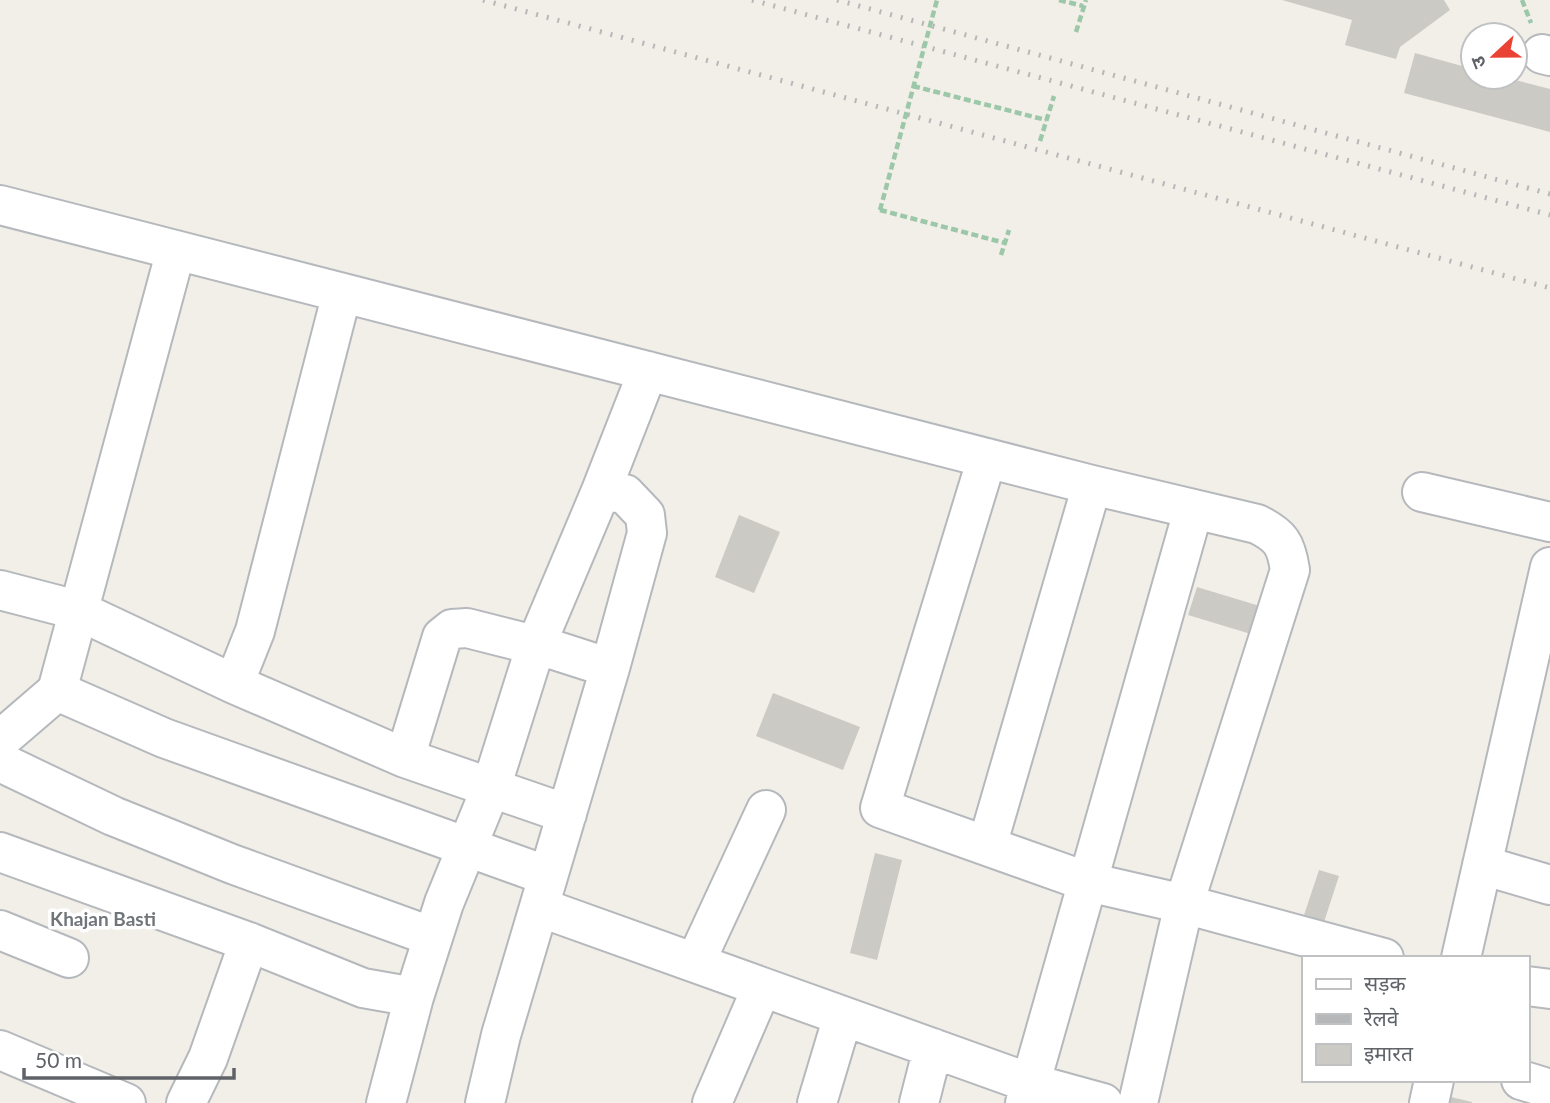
<svg xmlns="http://www.w3.org/2000/svg" width="1550" height="1103" viewBox="0 0 1550 1103" font-family="Lato,'Noto Sans Devanagari',sans-serif">
	<rect width="100%" height="100%" fill="#f1efe8"/>
	<path fill="#cccac5" d="M1282,0H1444L1450,10L1400,47L1396,59L1345,45L1352,20Z
		M1415,53L1473,69V77H1504L1550,89V132L1404,93Z
		M739,515L780,532L754,593L715,577Z
		M1197,587L1263,607L1254,635L1188,615Z
		M773,693L860,727L843,770L756,736Z
		M875,853L902,860L877,960L850,953Z
		M1319,870L1339,876L1324,922L1304,915Z
		M1447,1096L1472,1102V1103H1445Z"/>
	<g fill="none" stroke-linecap="round" stroke-linejoin="round">
		<g stroke="#b5b8bc" stroke-width="42">
			<path id="minor" d="M1542,54L1550,56
				M0,205L1092,485L1257,524C1281,536 1286,544 1290,570L1184,904L1138,1103
				M987,458L880,808L1088,882L1184,904L1384,958
				M601,491L648,371
				M1422,492L1550,522
				M0,590L77,610L234,684L405,758L567,814
				M234,684L255,631L342,293
				M57,691L164,738L548,876
				M0,740L57,691L176,250
				M405,758L442,637L452,629L467,628L554,650L610,668
				M0,762L113,816L232,864L433,937
				M987,846L1092,485
				M0,852L249,942L363,988L414,997
				M1482,865L1550,885
				M539,907L1030,1083L1103,1103
				M0,930L69,958
				M1461,958L1550,567
				M695,963L766,810
				M1527,986L1550,989
				M0,1050L126,1103
				M1521,1080L1550,1089
				M186,1103L208,1058L249,942
				M386,1103L414,997L444,903L491,788L536,645L601,491L625,494L645,515L647,533L610,668L501,1035L485,1103
				M712,1103L762,987
				M817,1103L843,1016
				M919,1103L933,1048
				M1025,1103L1193,511
				M1429,1103L1434,1080"/>
		</g>
		<path stroke="#9cc7a9" stroke-width="4.5" stroke-dasharray="7 3.5" stroke-linecap="butt" d="M1059,0L1083,6
			M1522,0L1531,23
			M1076,32L1086,0
			M913,86L1046,120
			M1040,141L1054,96
			M880,210L1005,243
			M1001,255L1009,230"/>
		<use href="#minor" stroke="#fff" stroke-width="38"/>
		<path stroke="#b6b7b8" stroke-width="5" stroke-dasharray="2 9" stroke-linecap="butt" d="M483,0L1550,288
			M752,0L1550,215
			M837,0L1550,194"/>
		<path stroke="#9cc7a9" stroke-width="4.5" stroke-dasharray="7 3.5" stroke-linecap="butt" d="M880,210L937,0"/>
	</g>
	<g text-anchor="middle" dominant-baseline="central" stroke-width="7" stroke-linejoin="round" paint-order="stroke">
		<g font-size="19" font-weight="bold" fill="#70757a" stroke="#fff">
			<text x="103" y="918">Khajan Basti</text>
		</g>
	</g>
	<rect x="1302" y="956" width="228" height="126" fill="#ffffff" stroke="#bfc1c3" stroke-width="2"/>
	<rect x="1316" y="979" width="35" height="10" fill="#ffffff" stroke="#bfc1c3" stroke-width="2"/>
	<text x="1364" y="991" font-size="21" fill="#5f6368">सड़क</text>
	<rect x="1316" y="1014" width="35" height="10" fill="#b6b7b8" stroke="#bfc1c3" stroke-width="2"/>
	<text x="1364" y="1026" font-size="21" fill="#5f6368">रेलवे</text>
	<rect x="1316" y="1044" width="35" height="21" fill="#cccac5" stroke="#bfc1c3" stroke-width="2"/>
	<text x="1364" y="1061" font-size="21" fill="#5f6368">इमारत</text>
	<g transform="translate(1494 56) rotate(248)"><circle r="33" fill="#ffffff" stroke="#bfc1c3" stroke-width="2"/>
	<path d="M0-5L12 26L0 18L-12 26Z" fill="#ea4335"/>
	<text y="-10" font-size="19" font-weight="bold" text-anchor="middle" fill="#5f6368">उ</text>
	</g>
	<path d="M24 1068v10h210v-10" fill="none" stroke="#5f6368" stroke-width="3.5"/>
	<text x="35" y="1068" font-size="21" fill="#5f6368" stroke="#ffffff" stroke-width="5" paint-order="stroke">50 m</text>
</svg>
